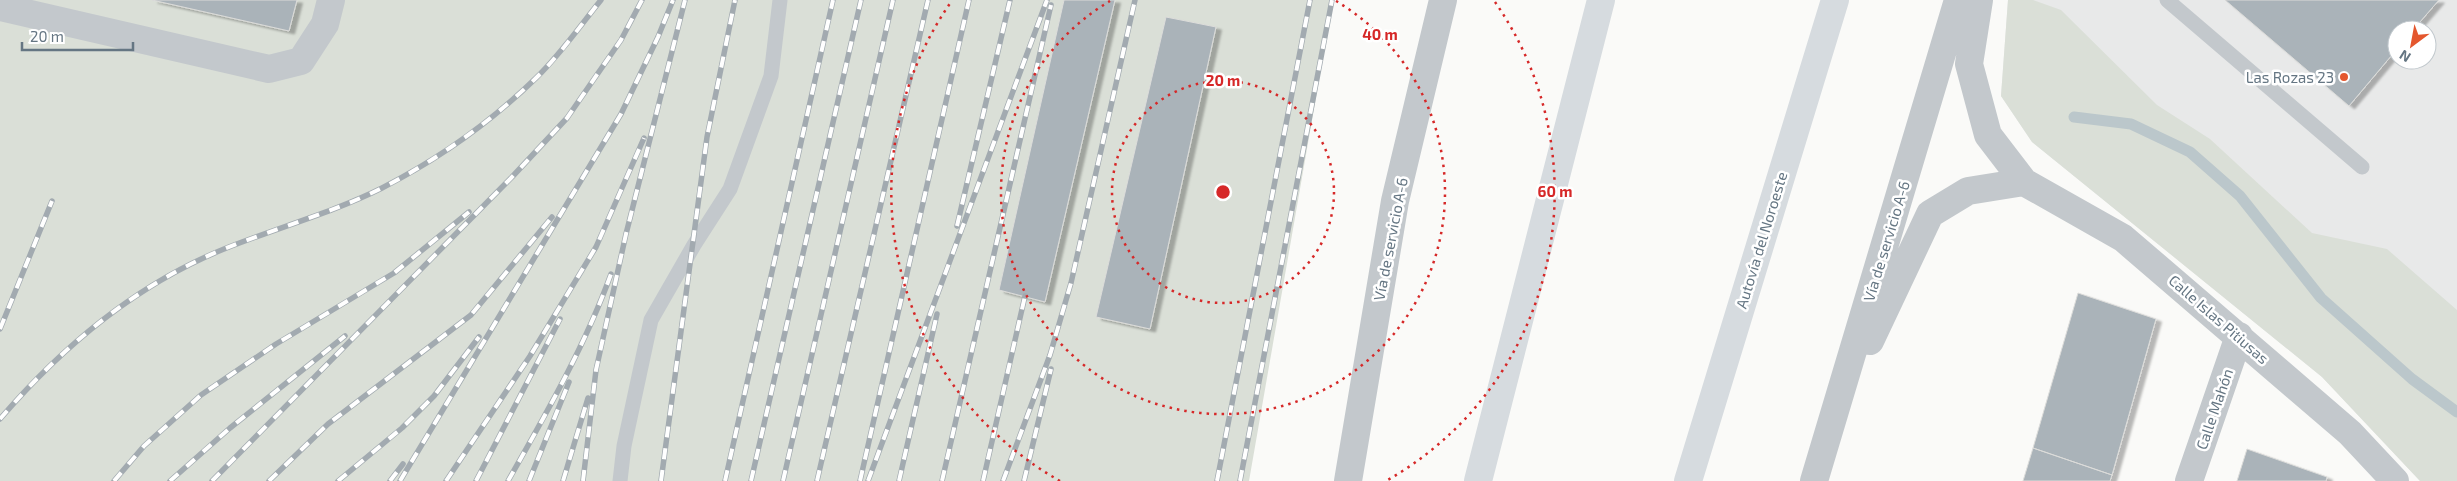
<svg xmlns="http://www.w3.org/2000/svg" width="2457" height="481" viewBox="0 0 2457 481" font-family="'Exo 2',sans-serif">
	<defs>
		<filter id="shadow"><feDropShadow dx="5.5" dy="3" stdDeviation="1" flood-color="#0004"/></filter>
	</defs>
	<rect width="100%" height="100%" fill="#fafaf8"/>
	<path fill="#e8e9e9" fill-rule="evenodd" d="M2008,0H2457V481H2420L2322,377L2032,142L2001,96ZM2397,30H2427V60H2397Z"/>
	<path fill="#dadfd7" d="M0,0H1333L1249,481H0Z
		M2008,0H2033L2061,10L2157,105L2210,139L2312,233L2387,249L2457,310V481H2420L2322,377L2032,142L2001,96Z"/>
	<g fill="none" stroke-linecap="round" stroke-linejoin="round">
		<path stroke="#bbc7cb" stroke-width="11" d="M2074,117L2131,124L2190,152L2240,196L2321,298L2412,379L2457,412"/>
	</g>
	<path fill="#aab3b9" stroke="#dcdcda" filter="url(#shadow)" d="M152,0H297L289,31Z
		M1064,0H1115L1045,302L999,290Z
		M2225,0H2439L2413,30H2397V49L2349,106Z
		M1166,17L1216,27L1150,329L1096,317Z
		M2078,293L2156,319L2112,475L2033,448Z
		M2033,448L2112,475L2110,481H2023Z
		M2247,449L2327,477L2326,481H2237Z"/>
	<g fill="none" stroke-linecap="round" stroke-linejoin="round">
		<path stroke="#c3c8cc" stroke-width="15" d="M2167,0L2362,167
			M620,481L624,446L651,320L694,245L730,189L771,76L780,0"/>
		<path stroke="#c3c8cc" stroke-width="28" d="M1979,0L1969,64L1988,135L2024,182L2123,238L2350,433L2395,481
			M0,7L269,69L301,61L325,24L331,0
			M1870,341L1930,214L1968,191L2024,182
			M1348,481L1395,201L1443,0
			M1814,481L1958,0
			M2189,481L2239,336"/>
		<path stroke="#d6dbdf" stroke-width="28" d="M1478,481L1601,0
			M1688,481L1835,0"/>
		<g stroke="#a2aab0" stroke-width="5.5">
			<path id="rail" d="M957,226L1010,0
				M0,329L52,201
				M0,419C61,348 135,285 224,249C276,228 332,213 382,188C437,160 492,121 536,78C560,55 580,26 601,0
				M114,481L144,446L201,395L276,344L394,273L469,212
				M170,481L230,428L345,336
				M212,481L512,177L567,118L621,40L642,0
				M269,481L328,424L471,315L552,217
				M338,481L402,428L434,396L479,337
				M390,481L403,464
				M400,481L621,114L658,37L673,0
				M446,481L530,356L596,247L644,138
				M476,481L560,319
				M508,481C546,414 585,346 611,274
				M529,481L569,382
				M563,481L588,398
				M583,481L596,370L626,234L685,0
				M661,481L707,137L735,0
				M725,481L833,0
				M751,481L861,0
				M783,481L893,0
				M817,481L928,0
				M860,481L969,0
				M868,481L1047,0
				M899,481L937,314
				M942,481L1051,5
				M983,481L1025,296
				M1003,481L1050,355L1071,283L1135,0
				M1024,481L1051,369
				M1217,481L1310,0
				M1240,481L1332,0"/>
		</g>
		<use href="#rail" stroke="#fff" stroke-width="4" stroke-dasharray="11" stroke-linecap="butt"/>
	</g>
	<g fill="none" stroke="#d62828" stroke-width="2.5" stroke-dasharray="2.5 5">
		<circle cx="1223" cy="192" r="111"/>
		<path d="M1336 1A222 222 0 1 1 1110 1"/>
		<path d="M1060 481A332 332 0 0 1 951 2M1495 2A332 332 0 0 1 1386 481"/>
	</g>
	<circle fill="#e4572e" stroke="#fff" stroke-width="2" cx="2344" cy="77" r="5"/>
	<g text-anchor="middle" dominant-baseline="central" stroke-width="5" stroke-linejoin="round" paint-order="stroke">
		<g font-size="15" fill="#657683" stroke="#fff" text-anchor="end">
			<text x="2334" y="77">Las Rozas 23</text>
		</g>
		<g font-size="15" fill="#657683" stroke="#fff">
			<text transform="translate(1390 239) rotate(-79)">Vía de servicio A-6</text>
			<text transform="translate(1761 240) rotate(-73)">Autovía del Noroeste</text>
			<text transform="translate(1886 241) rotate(-73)">Vía de servicio A-6</text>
			<text transform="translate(2219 319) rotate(41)">Calle Islas Pitiusas</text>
			<text transform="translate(2214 409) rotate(-71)">Calle Mahón</text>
		</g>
	</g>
	<circle cx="1223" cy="192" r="8" fill="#d62828" stroke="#fff" stroke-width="2.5"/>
	<g font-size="15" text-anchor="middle" font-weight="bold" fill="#d62828" stroke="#fff" stroke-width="5" stroke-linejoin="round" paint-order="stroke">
		<text x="1380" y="40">40 m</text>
		<text x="1223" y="86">20 m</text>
		<text x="1555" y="197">60 m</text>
	</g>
	<g transform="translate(2412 45) rotate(212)"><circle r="24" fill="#ffffff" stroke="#c1c8cd"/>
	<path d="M0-4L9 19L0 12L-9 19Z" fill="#e4572e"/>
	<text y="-8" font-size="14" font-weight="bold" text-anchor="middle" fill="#657683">N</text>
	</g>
	<path d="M22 42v8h111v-8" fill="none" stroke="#657683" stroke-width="2.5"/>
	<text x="30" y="42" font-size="15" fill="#657683" stroke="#ffffff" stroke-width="4" paint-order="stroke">20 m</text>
</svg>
